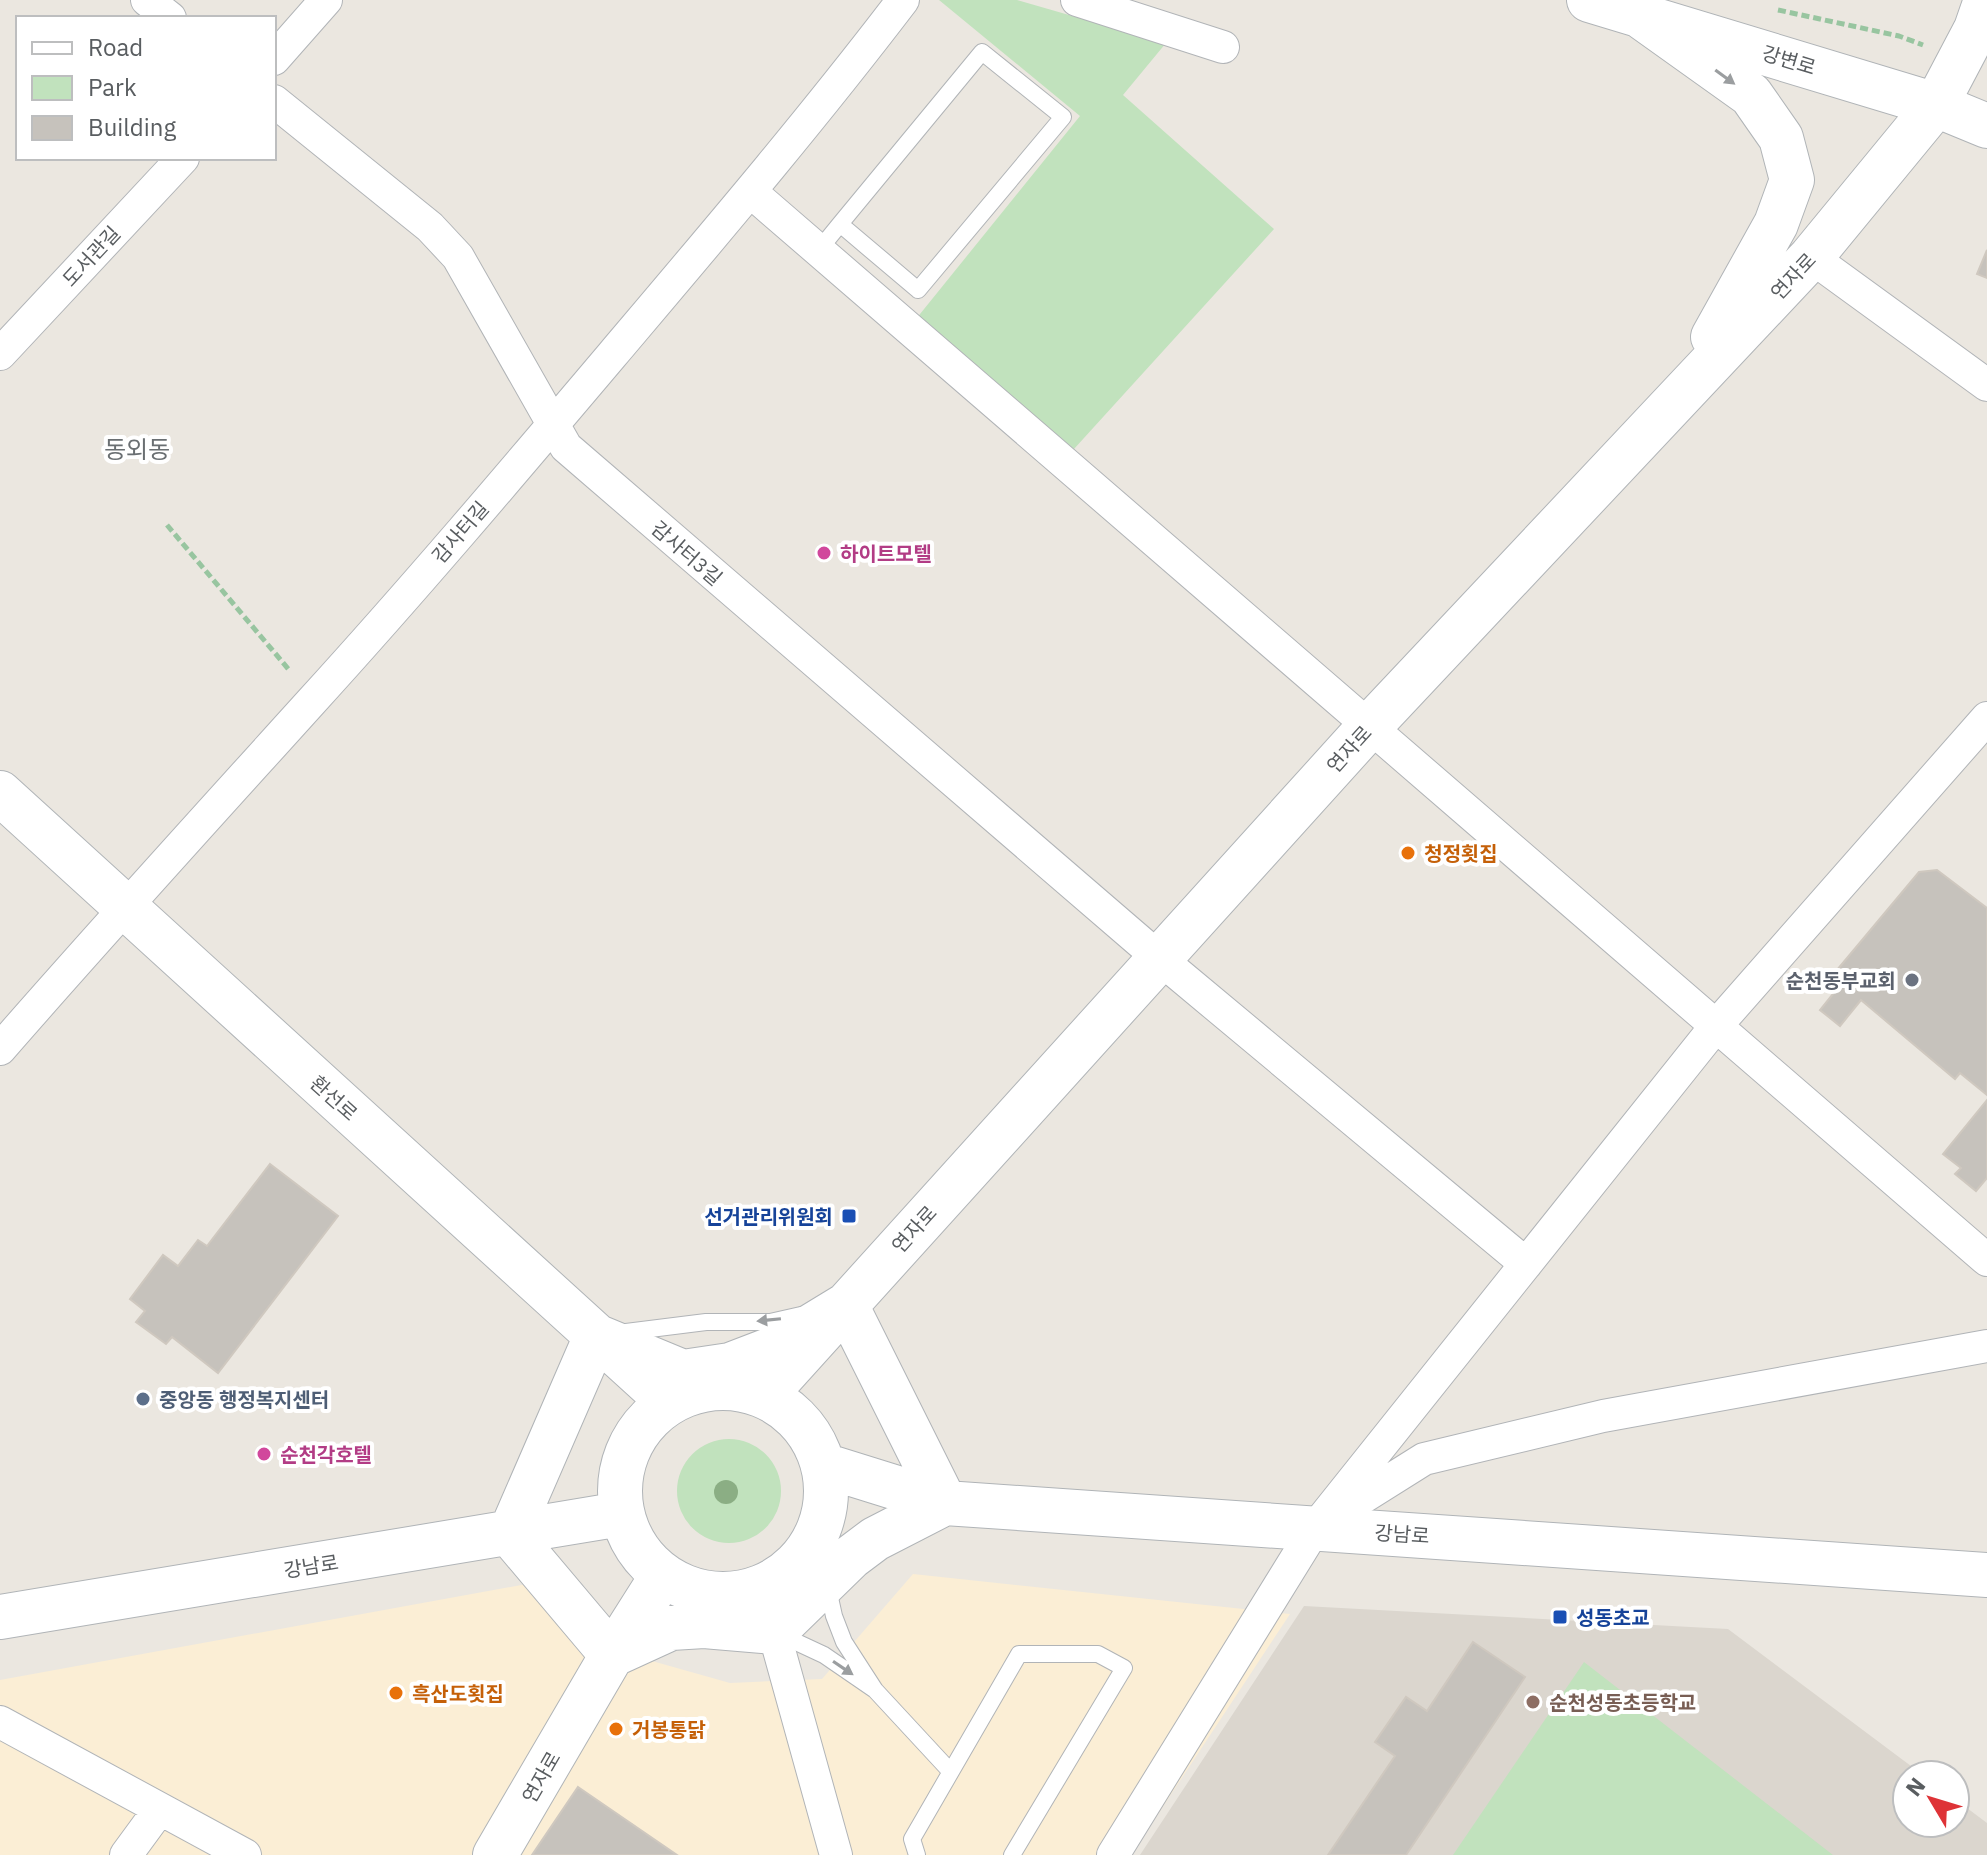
<svg xmlns="http://www.w3.org/2000/svg" width="1987" height="1855" viewBox="0 0 1987 1855" font-family="'IBM Plex Sans','Noto Sans KR',sans-serif">
	<rect width="100%" height="100%" fill="#ebe7e0"/>
	<path fill="#fbeed5" d="M913,1574L1290,1614L1131,1855H0V1680L532,1583L652,1661L730,1683L822,1679Z"/>
	<path fill="#dbd6ce" d="M1304,1606L1728,1629L1923,1775H1907V1823H1955V1799L1987,1823V1855H1140Z"/>
	<path fill="#c1e2bd" d="M939,0H1017L1166,43L1123,95L1274,229L1074,449L916,319L1080,116Z
		M677 1491a52 52 0 1 1 104 0a52 52 0 1 1-104 0Z
		M1584,1662L1833,1855H1453Z"/>
	<path fill="#c6c2bc" stroke="#cfc8bf" stroke-width="2" d="M1987,250V278L1977,274Z
		M1937,870L1987,908V1095L1960,1073L1955,1079L1861,1000L1840,1026L1820,1010L1841,984L1832,976L1919,872Z
		M1987,1100V1178L1976,1191L1955,1174L1961,1168L1943,1154Z
		M270,1164L338,1216L218,1373L172,1337L166,1344L136,1322L145,1311L130,1299L163,1255L178,1266L198,1240L207,1246Z
		M1473,1642L1525,1677L1406,1855H1328L1395,1756L1375,1742L1406,1697L1427,1711Z
		M578,1787L677,1855H532Z"/>
	<g fill="none" stroke-linecap="round" stroke-linejoin="round">
		<g stroke="#b1b4b7" stroke-width="18">
			<path id="lane" d="M818,251L840,224L982,52L1063,117L918,290L840,224
				M618,1333L706,1322H770L801,1315
				M779,1634L824,1655L875,1690L844,1642L834,1616L816,1535
				M875,1690L950,1771
				M917,1855L912,1839L1019,1654H1098L1124,1668L1012,1855"/>
		</g>
		<g stroke="#b1b4b7" stroke-width="34">
			<path id="street" d="M147,0L170,18
				M1077,0L1223,47
				M274,59L326,0
				M274,101L430,227L458,257L566,447L1159,958L1526,1264
				M751,192L1987,1260
				M1811,257L1987,385
				M0,354L183,158
				M0,1049C102,932 207,817 311,702C414,589 513,472 612,355C711,238 810,122 903,0
				M1338,1513L1424,1459L1603,1416L1987,1346
				M770,1583L774,1632L836,1855
				M0,1722L245,1855
				M126,1855L159,1810
				M1113,1855L1315,1528L1716,1026L1987,718"/>
		</g>
		<g stroke="#b0b4b7" stroke-width="46">
			<path id="secondary" d="M1589,0L1936,105L1987,126
				M1639,15L1751,95L1781,138L1792,180L1776,224L1713,337
				M0,793L669,1402
				M846,1305L945,1503L875,1539L851,1557L774,1632L704,1626L671,1628L612,1655L510,1534L596,1336L683,1372L730,1365L777,1347Z
				M620 1491a103 103 0 1 1 206 0a103 103 0 1 1-206 0Z
				M765,1395L1368,728L1811,257L1936,105L1976,29L1986,0
				M823,1465L945,1503L1987,1575
				M0,1617L621,1514
				M495,1855L612,1655L662,1576"/>
		</g>
		<path stroke="#98c5a0" stroke-width="5" stroke-dasharray="8 4" stroke-linecap="butt" d="M1778,10L1899,36L1923,45
			M167,525L290,671"/>
		<use href="#lane" stroke="#fff" stroke-width="16"/>
		<use href="#street" stroke="#fff" stroke-width="32"/>
		<use href="#secondary" stroke="#fff" stroke-width="44"/>
	</g>
	<circle fill="#8bae84" cx="726" cy="1492" r="12"/>
	<defs><path id="oneway-solid" d="M-6-.8H1V-3.2L6.5 0L1 3.2V.8H-6Z" transform="scale(2)"/></defs>
	<g fill="#9b9ea0">
		<use href="#oneway-solid" transform="translate(1725 77) rotate(36)"/>
		<use href="#oneway-solid" transform="translate(769 1320) rotate(174)"/>
		<use href="#oneway-solid" transform="translate(843 1668) rotate(34)"/>
	</g>
	<g fill="#d1479c" stroke="#fff" stroke-width="3">
		<circle cx="824" cy="553" r="8"/>
		<circle cx="264" cy="1454" r="8"/>
	</g>
	<g fill="#e8710a" stroke="#fff" stroke-width="3">
		<circle cx="1408" cy="853" r="8"/>
		<circle cx="396" cy="1693" r="8"/>
		<circle cx="616" cy="1729" r="8"/>
	</g>
	<circle fill="#6b7280" stroke="#fff" stroke-width="3" cx="1912" cy="980" r="8"/>
	<g fill="#1a4fb4" stroke="#fff" stroke-width="3">
		<rect x="841" y="1208" width="16" height="16" rx="4"/>
		<rect x="1552" y="1609" width="16" height="16" rx="4"/>
	</g>
	<circle fill="#5c6f8a" stroke="#fff" stroke-width="3" cx="143" cy="1399" r="8"/>
	<circle fill="#8d6e63" stroke="#fff" stroke-width="3" cx="1533" cy="1702" r="8"/>
	<g text-anchor="middle" dominant-baseline="central" stroke-width="8" stroke-linejoin="round" paint-order="stroke">
		<g font-size="20" fill="#595d60" stroke="#fff">
			<text transform="translate(1789 60) rotate(17)">강변로</text>
			<text transform="translate(91 256) rotate(-47)">도서관길</text>
			<text transform="translate(1793 276) rotate(-47)">연자로</text>
			<text transform="translate(460 532) rotate(-49)">감사터길</text>
			<text transform="translate(687 553) rotate(41)">감사터3길</text>
			<text transform="translate(1349 749) rotate(-48)">연자로</text>
			<text transform="translate(334 1098) rotate(42)">환선로</text>
			<text transform="translate(914 1229) rotate(-48)">연자로</text>
			<text transform="translate(1402 1534) rotate(4)">강남로</text>
			<text transform="translate(311 1566) rotate(-9)">강남로</text>
			<text transform="translate(541 1777) rotate(-60)">연자로</text>
		</g>
		<g font-size="20" font-weight="bold" fill="#b23c85" stroke="#fff" text-anchor="start">
			<text x="840" y="553">하이트모텔</text>
			<text x="280" y="1454">순천각호텔</text>
		</g>
		<g font-size="20" font-weight="bold" fill="#c56008" stroke="#fff" text-anchor="start">
			<text x="1424" y="853">청정횟집</text>
			<text x="412" y="1693">흑산도횟집</text>
			<text x="632" y="1729">거봉통닭</text>
		</g>
		<g font-size="20" font-weight="bold" fill="#5b616d" stroke="#fff" text-anchor="end">
			<text x="1896" y="980">순천동부교회</text>
		</g>
		<g font-size="20" font-weight="bold" fill="#164399" stroke="#fff" text-anchor="end">
			<text x="833" y="1216">선거관리위원회</text>
			<text x="1576" y="1617" text-anchor="start">성동초교</text>
		</g>
		<g font-size="20" font-weight="bold" fill="#4e5e75" stroke="#fff" text-anchor="start">
			<text x="159" y="1399">중앙동 행정복지센터</text>
		</g>
		<g font-size="20" font-weight="bold" fill="#785e54" stroke="#fff" text-anchor="start">
			<text x="1549" y="1702">순천성동초등학교</text>
		</g>
		<g font-size="24" fill="#6a6f72" stroke="#fff">
			<text x="137" y="449">동외동</text>
		</g>
	</g>
	<rect x="16" y="16" width="260" height="144" fill="#ffffff" stroke="#bdbebf" stroke-width="2"/>
	<rect x="32" y="42" width="40" height="12" fill="#ffffff" stroke="#bdbebf" stroke-width="2"/>
	<text x="88" y="56" font-size="24" fill="#595d60">Road</text>
	<rect x="32" y="76" width="40" height="24" fill="#c1e2bd" stroke="#bdbebf" stroke-width="2"/>
	<text x="88" y="96" font-size="24" fill="#595d60">Park</text>
	<rect x="32" y="116" width="40" height="24" fill="#c6c2bc" stroke="#bdbebf" stroke-width="2"/>
	<text x="88" y="136" font-size="24" fill="#595d60">Building</text>
	<g transform="translate(1931 1799) rotate(308)"><circle r="38" fill="#ffffff" stroke="#bdbebf" stroke-width="2"/>
	<path d="M0-6L14 30L0 20L-14 30Z" fill="#de3337"/>
	<text y="-12" font-size="22" font-weight="bold" text-anchor="middle" fill="#595d60">N</text>
	</g>
</svg>
